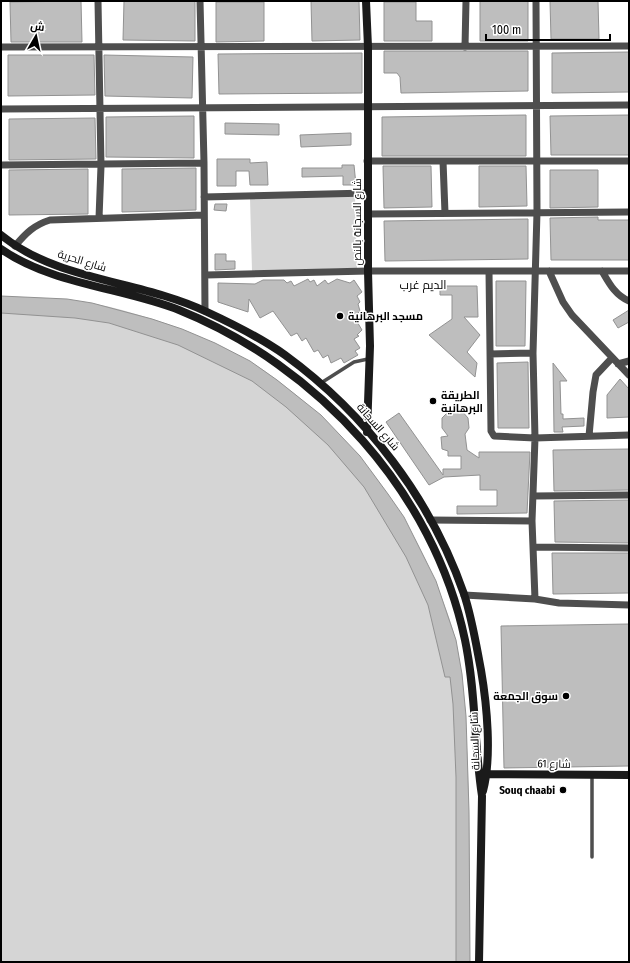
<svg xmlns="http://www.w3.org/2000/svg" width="630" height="963" viewBox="0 0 630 963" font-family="'Fira Sans Condensed',Cairo,sans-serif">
	<rect width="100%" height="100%" fill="#fff"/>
	<path fill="#d5d5d5" d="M355,195L357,268L252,271L250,198Z
		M1,296C41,299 83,299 122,310C166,322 209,338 249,361C265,370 280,382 295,394C360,446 410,515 440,593C446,609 453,626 456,642C465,684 466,726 468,769C470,833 470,898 470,962H1Z"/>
	<path fill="#bebebe" stroke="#929292" d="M81,1L82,42H11L10,2Z
		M124,1H195V41L123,40Z
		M311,1H359L360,40L312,41Z
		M480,1H528V41H480Z
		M550,1H598L599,39H551Z
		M216,2H264V41L216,42Z
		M384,2H416V21H432V41H384Z
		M384,51H528V91L401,93L400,77L397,73H384Z
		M629,52V92L552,93V53Z
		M362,53V93L219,94L218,54Z
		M8,55H94L95,95L8,96Z
		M104,55L193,57L192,98L105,96Z
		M526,115V156H382V117Z
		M629,115V155H551L550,116Z
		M194,116V158L106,157V117Z
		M95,118L96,159L9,160V119Z
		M225,123L279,124V135L225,134Z
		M351,133V145L301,147L300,135Z
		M217,159H250V163L267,162L268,185H250L249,171H236V186H217Z
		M342,165H354L356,185H343V176L302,177V168H342Z
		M383,166H431L432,207L384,208Z
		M479,166H526L527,206L479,207Z
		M196,168V210L122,212V169Z
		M88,169V214L9,215V170Z
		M550,170H598V207L550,208Z
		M215,204H227L226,211L214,210Z
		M598,217V220H629V260H551L550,218Z
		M528,219V259L385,261L384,221Z
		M215,254H226V261H235V269L215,270Z
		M308,279L310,282L314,280L317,286L325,280L328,284L337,279L350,283L354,280L362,292L357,296L360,302L358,304L360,311L357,314L359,318L356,320L362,330L357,335L359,336L354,339L360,348L355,351L358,355L344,363L341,358L331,363L328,355L323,358L318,350L314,352L306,338L302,341L297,333L291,336L273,311L260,318L249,299L248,312L218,302V283L255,284L263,280H284L287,283L291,281L294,286Z
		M496,281H526L525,346H496Z
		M440,286H477L478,317H464L480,335L467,352L477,363L475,377L429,335L452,319V295H440Z
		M1,296L67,299L92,303L152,319L182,329L215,343L250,361L277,380L321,415L360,456L388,494L404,517L436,581L456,640L462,674L466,716L469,811L470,962H456V777L453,704L450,677H445L428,605L406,557L364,487L328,445L286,407L252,381L178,345L109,323L75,318L1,313Z
		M629,310V322L618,328L613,320Z
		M528,362L529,428H498L497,363Z
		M553,363L567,381H560L561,414H563V419L584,418V426L562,427L563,432H554Z
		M620,379L629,389V417L607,418V395Z
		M450,410H461L468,418L469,428L465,434L467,450L479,458V452H530L527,513L457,514V506H497V490H480V475L444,477L429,485L386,422L399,413L443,475V469H461V456H448V451L442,449L441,437L448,436L442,428V418Z
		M629,449V490L554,491L553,450Z
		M629,500V543L555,542L554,501Z
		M552,553H629V593L553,594Z
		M629,624V766L504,768L501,626Z"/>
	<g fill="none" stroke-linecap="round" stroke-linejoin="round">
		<path stroke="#4e4e4e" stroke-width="3.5" d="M321,383L354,362L368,359
			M592,776V857"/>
		<path stroke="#4e4e4e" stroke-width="7" d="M98,1L101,166L99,218
			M200,1L204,163L205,311
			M1,47L629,46
			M465,47L466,1
			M1,109L629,105
			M367,161H629
			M443,161L445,213
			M1,165L204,163
			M204,197L368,193
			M368,214L629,212
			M15,246C26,233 34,225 50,220L204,215
			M489,271L491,431L494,436L535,438L629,435
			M549,271L563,302L572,315L629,375
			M602,271C609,283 615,295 629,301
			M206,275L368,271H629
			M490,354L533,353
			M618,364L629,361
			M589,436L593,392L596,375L612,358
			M534,496L629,495
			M430,520L532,521
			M533,547L629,548
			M464,595L535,599L559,603L629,605
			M535,599L532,521L535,438L533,353L537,212L536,1"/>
		<path stroke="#1b1b1b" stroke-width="8" d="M366,1L368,47V271L370,346L367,432
			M1,235C59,282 140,280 207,312C233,324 261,338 285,355C366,414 431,499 464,594C472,618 476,644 481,670C487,705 492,757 483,791
			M1,249C51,284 123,288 179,310C318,366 434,492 465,640C476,692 474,744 482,796L479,962
			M483,774L629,775"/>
	</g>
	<g fill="#000" stroke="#fff" stroke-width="1.5">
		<circle cx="340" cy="316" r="4"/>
		<circle cx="433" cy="401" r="4"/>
		<circle cx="566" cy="696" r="4"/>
		<circle cx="563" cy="790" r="4"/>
	</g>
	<g text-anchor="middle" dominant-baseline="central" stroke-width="3" stroke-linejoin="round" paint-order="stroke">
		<g font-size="11" fill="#000" stroke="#fff">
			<text transform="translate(357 222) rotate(-90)">شارع السجانة بالنص</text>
			<text transform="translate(82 261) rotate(17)">شارع الحرية</text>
			<text transform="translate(378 427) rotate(49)">شارع السجانة</text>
			<text transform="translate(475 741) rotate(-92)">شارع السجانة</text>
			<text transform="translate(554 764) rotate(1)">شارع 61</text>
		</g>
		<g font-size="11" font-weight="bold" fill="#000" stroke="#fff" text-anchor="start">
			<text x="348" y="316">مسجد البرهانية</text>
			<text x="441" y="395">الطريقة<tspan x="441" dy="13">البرهانية</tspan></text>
			<text x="558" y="696" text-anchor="end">سوق الجمعة</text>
			<text x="555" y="790" text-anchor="end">Souq chaabi</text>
		</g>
		<g font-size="12" fill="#000" stroke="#fff">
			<text x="423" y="285">الديم غرب</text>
		</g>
	</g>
	<rect width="630" height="963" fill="none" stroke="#000000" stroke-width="4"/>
	<g transform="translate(36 36) rotate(9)" stroke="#ffffff" stroke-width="3" paint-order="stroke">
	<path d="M0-3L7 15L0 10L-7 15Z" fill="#000000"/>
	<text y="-6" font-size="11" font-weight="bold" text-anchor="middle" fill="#000000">ش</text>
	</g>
	<path d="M486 34v6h124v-6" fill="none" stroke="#000000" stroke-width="2"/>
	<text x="492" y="34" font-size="12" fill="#000000" stroke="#ffffff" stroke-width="3" paint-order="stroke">100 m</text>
</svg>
